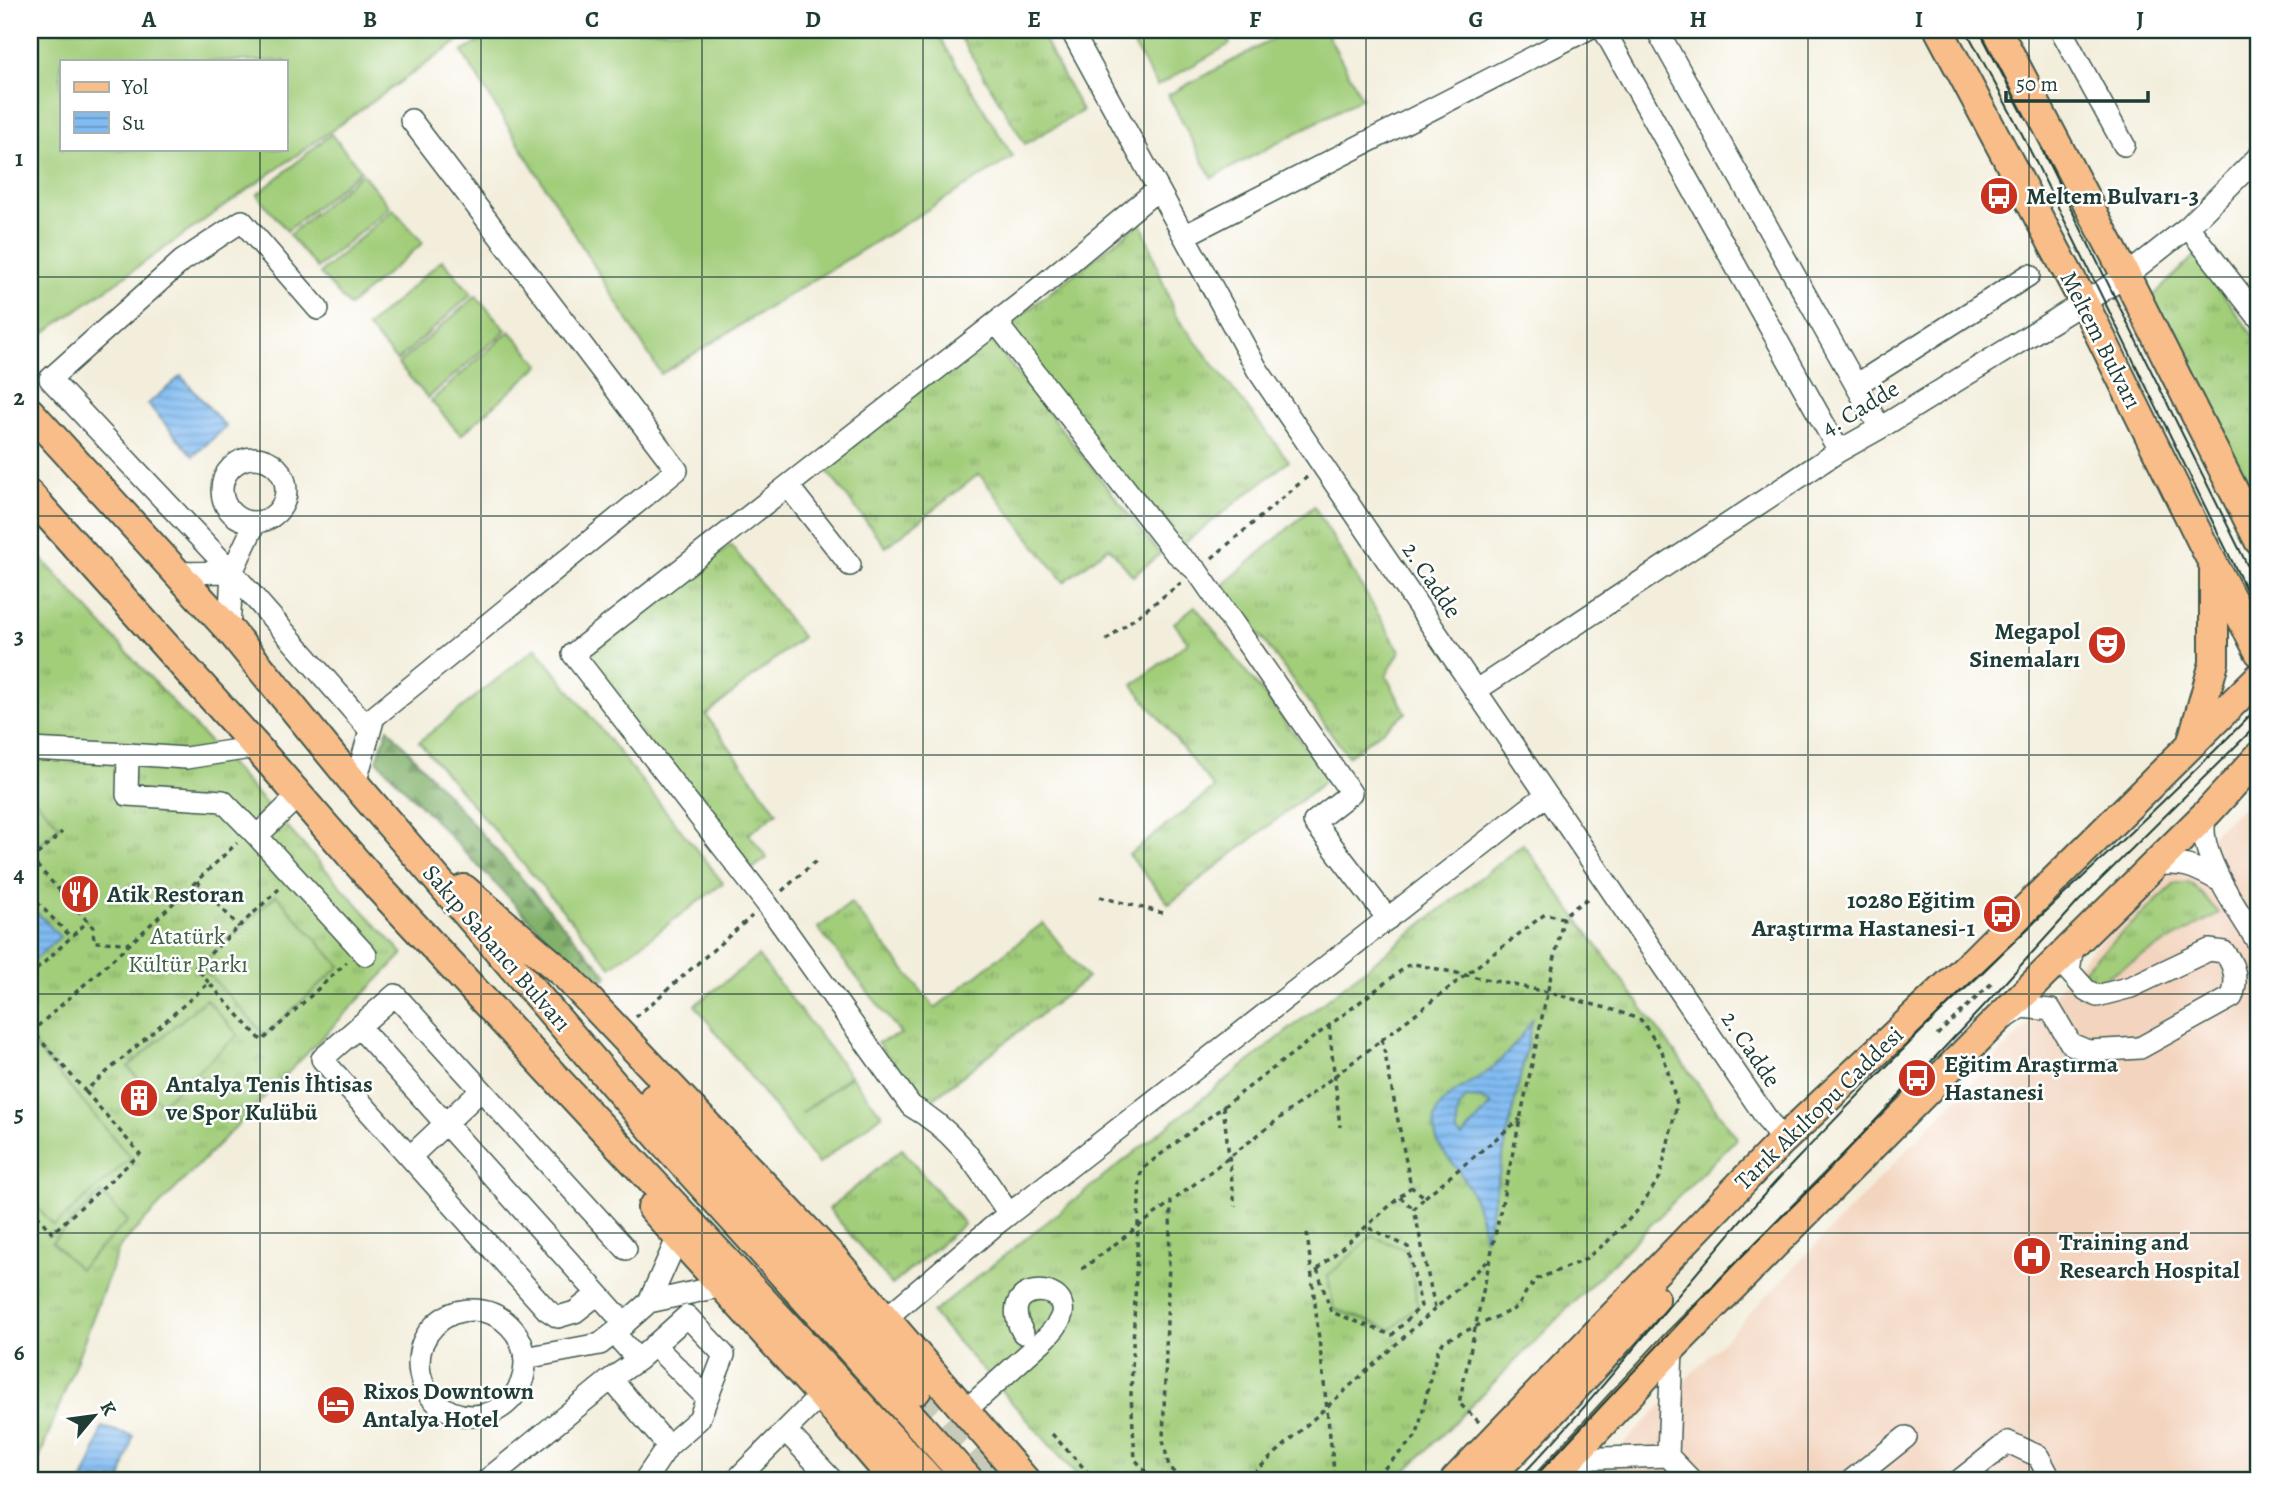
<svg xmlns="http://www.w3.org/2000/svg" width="2289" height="1510" viewBox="0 0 2289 1510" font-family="Alegreya,serif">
	<defs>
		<pattern id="grass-tufts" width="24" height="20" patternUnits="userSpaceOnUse" patternTransform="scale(1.75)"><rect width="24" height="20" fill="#a2ce7a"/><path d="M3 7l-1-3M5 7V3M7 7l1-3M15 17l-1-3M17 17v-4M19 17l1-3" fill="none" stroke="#83a865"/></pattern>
		<pattern id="forest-firs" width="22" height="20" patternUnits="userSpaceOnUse" patternTransform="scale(1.75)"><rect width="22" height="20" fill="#81b16a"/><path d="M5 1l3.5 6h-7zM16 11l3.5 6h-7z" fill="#699158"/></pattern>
		<pattern id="water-rules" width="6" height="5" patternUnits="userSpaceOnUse" patternTransform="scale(1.75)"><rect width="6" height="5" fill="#81bbf2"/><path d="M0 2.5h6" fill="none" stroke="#6999c5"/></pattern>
	</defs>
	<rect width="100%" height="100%" fill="#fff"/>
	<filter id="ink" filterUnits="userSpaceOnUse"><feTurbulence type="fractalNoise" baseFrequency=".0143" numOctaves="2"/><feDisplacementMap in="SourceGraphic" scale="14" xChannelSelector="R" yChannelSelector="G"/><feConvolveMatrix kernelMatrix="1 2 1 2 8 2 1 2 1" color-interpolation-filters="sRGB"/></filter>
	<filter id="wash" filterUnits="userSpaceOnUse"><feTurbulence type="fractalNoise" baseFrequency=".00686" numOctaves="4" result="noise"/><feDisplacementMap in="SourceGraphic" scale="28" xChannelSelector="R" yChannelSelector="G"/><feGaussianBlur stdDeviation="1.57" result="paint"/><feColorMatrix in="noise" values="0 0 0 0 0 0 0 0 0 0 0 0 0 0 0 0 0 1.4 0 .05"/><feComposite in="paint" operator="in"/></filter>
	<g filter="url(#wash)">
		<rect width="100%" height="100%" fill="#f3eedc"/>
		<path fill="#f3d4be" d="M2259,806V1480H1589L2021,1032L2092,949L2225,822L2242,808Z"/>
		<path fill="url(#grass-tufts)" stroke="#608657" stroke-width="2" d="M956,30H1039L1082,111L1025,144Z
			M1141,222L1175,315L1289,461L1174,551L1002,330Z
			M2195,255L2259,344V500L2146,303Z
			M988,336L1160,554L1133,576L1109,547L1064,582L979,474L886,547L823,466Z
			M1314,506L1400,651L1386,676L1406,713L1348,756L1223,585Z
			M731,545L802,637L706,715L777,812L749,834L767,858L748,872L584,659Z
			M30,546L403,954L120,1246L31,1480H30Z
			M1195,606L1329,778L1169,904L1129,855L1214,788L1133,685L1188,642L1174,623Z
			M1523,844L1737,1138L1397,1480H1081L932,1313Z
			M2190,882L2219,913L2093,984L2081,971L2175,884Z
			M851,903L935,1008L1043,923L1087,978L925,1105L877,1043L901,1034L818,928Z
			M902,1149L964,1224L892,1285L829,1209Z"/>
		<path fill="url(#forest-firs)" stroke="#50774f" stroke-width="2" d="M388,728L608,976L595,988L377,760Z"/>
		<path fill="#a2ce7a" stroke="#608657" stroke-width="2" fill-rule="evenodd" d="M30,30H474L30,343ZM61,61H285V149H61Z
			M499,30H935L1013,157L661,374L462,52Z
			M1125,30H1221L1230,44L1157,86Z
			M1290,30H1325L1362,98L1212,178L1168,95Z
			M331,134L361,170L287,231L257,195Z
			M362,173L390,207L317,268L289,235Z
			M393,209L423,243L349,306L320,273Z
			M442,260L472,294L397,361L367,327Z
			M476,296L506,330L428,398L398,364Z
			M510,331L540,365L461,435L431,401Z
			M536,648L723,883L611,967L419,742Z
			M30,794L60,826L30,854Z
			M276,895L340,966L265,1035L200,965Z
			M758,956L850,1075L801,1114L851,1076L882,1115L818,1164L695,1005Z
			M206,999L238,1035L161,1104L128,1067Z
			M33,1044L131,1158L54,1226L30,1199V1047Z
			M101,1193L128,1221L79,1269L52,1242Z
			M1372,1236L1406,1250L1418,1305L1392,1329L1334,1309L1328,1276Z"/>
		<path fill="url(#water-rules)" stroke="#507c93" stroke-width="2" fill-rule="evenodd" d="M181,376L226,427L193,456L148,404Z
			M30,905L60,937L33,961L30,958Z
			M1533,1018L1485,1239C1481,1215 1474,1193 1460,1173C1452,1161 1440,1152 1436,1137C1425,1097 1468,1088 1492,1068C1509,1053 1522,1038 1533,1018ZM1466,1098L1481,1099L1492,1104L1462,1137L1457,1133C1457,1121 1456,1106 1466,1098Z
			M102,1427L133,1436L121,1480H83L92,1460Z"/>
	</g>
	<g filter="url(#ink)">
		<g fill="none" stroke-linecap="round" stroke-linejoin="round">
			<path stroke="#c9cbba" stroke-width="28" stroke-dasharray="28 14" stroke-linecap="butt" d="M917,1390L999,1480"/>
			<g stroke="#3f584d" stroke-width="24">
				<path id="minor" d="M1071,30L1257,369L1782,1141
					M1604,30L1839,451
					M1657,30L1880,428
					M2061,30L2124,145
					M2188,227L2259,318
					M1184,236L1586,30
					M318,309L242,221L182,261L50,379L232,572L370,730
					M1002,317V330L1174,551L1197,571L1351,793L1314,822L1388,919
					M1856,385L2029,275
					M222 490a32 32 0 1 1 64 0a32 32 0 1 1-64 0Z
					M788,486L850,565
					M176,573L232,572
					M229,631L232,572L255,523
					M1475,691L1839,451L1880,428L2126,276L2188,227L2259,156
					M257,747L186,758L128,754L127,795L223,801L257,836L298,796
					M30,749L128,754
					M355,784L374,717L677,470L411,120
					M2208,812C2206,817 2204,823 2204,828C2203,862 2241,915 2259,944
					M257,836L366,955
					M2152,866C2181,860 2195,867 2220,881
					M2007,1017L2022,1007L2051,1010L2071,1044L2088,1051L2140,1048L2232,997C2238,980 2235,965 2224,952L2209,950L2131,987L2097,996L2086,990L2069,971L2073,945
					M359,1027L625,1324
					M410,1157L481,1090
					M1009,1214C979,1170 959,1133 911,1106L767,904L573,654L1021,303L1158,189
					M598,1294L575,1312L558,1317L547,1310L322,1059L395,995L626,1249
					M649,1302L722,1286
					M419 1363a53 53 0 1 1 106 0a53 53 0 1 1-106 0Z
					M886,1318L995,1225L1546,795
					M614,1333L638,1360L687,1316L724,1355L699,1419L668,1446L611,1379L638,1360
					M654,1345L707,1398
					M525,1358L600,1344L614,1333L649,1302L678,1237
					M966,1410L1047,1337C1053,1330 1060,1323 1062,1314C1069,1281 994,1281 1023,1333
					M786,1431L832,1480
					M1668,1456L1672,1348
					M1571,1459L1668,1456L1691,1480
					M487,1480L611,1379
					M645,1480L668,1446
					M736,1480L821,1395
					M1852,1480L1906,1437
					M1960,1480L2008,1442L2038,1456L2051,1480"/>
			</g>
			<g stroke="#3f584d" stroke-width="32">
				<path id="major" d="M1939,30L2084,303L2205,548L2259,652
					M1997,30L2126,276L2259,541
					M30,412L232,633L355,784L665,1144L969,1480
					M30,495L260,751L380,889L930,1480
					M2192,741L2214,663V571
					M464,889L566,976L834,1259L1025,1480
					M654,1098L917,1390
					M652,1208L821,1395L894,1480
					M1455,1480L1782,1141L1973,961L2259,677
					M1486,1480C1544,1421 1601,1362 1655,1299
					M1550,1480L1672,1348L1987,1030L2208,812L2259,756"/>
			</g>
			<path stroke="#3f584d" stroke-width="3.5" stroke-dasharray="5 5" stroke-linecap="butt" d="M1212,558L1307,477
				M1106,640L1181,583
				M30,858L93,927L94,942L129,943
				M30,861L62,832
				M197,881L239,927
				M782,891L818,859
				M30,895L71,937
				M1100,897L1163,913
				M30,971L32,974L88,921
				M209,983L196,967L279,889
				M636,1017L752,916
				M1329,1025L1340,1127
				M30,1028L85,1091L209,983L262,1041L347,962
				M30,1033L131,943L237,843
				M1937,1035L1994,981
				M1382,1039L1411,1187L1425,1197L1414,1209L1435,1308
				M1223,1106L1235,1206
				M1400,1197L1414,1209
				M1425,1197L1520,1119
				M30,1207L52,1233L140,1154L85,1091
				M1307,1233L1335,1480
				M1082,1269L1171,1202
				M1317,1269L1331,1312L1392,1335L1421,1306L1408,1247L1367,1227
				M1318,1269L1411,1187
				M1479,1422L1459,1403L1564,915L1591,896
				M1052,1434L1095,1480
				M1152,1480L1135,1459L1131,1395L1140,1176L1143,1168L1407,966L1414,964L1547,992L1617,1011L1641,1020L1662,1051L1677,1104L1660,1177L1638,1210L1607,1242L1584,1260L1537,1279L1526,1292L1518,1307L1444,1341L1438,1350L1432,1371L1417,1435L1373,1480
				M1181,1480L1169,1467L1163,1440L1171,1202L1545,914L1563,918
				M1246,1480L1488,1261"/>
			<use href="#minor" stroke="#fff" stroke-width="21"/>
			<use href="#major" stroke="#f8bd89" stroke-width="28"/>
			<path stroke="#1f3d34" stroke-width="2" d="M1966,30L2021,132L2259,616
				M1979,30L2024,116
				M2042,150L2259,589
				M1517,1480C1616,1379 1699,1262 1797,1159C1852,1102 1906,1045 1963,990C2062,895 2164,804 2259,706
				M1532,1480L1736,1262L1822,1177L1993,996L2078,902L2259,723"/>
		</g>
	</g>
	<path fill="none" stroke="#1f3d34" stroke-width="2" stroke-opacity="0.55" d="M260,30V61M481,30V1480M702,30V1480M923,30V1480M1144,30V1480M1366,30V1480M1587,30V1480M1808,30V1480M2029,30V1480M260,149V1480M30,277H2259M30,516H2259M30,755H2259M30,994H2259M30,1233H2259"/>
	<defs>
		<g id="bus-disc" transform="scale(2.0125)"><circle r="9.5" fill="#c8321e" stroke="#fff"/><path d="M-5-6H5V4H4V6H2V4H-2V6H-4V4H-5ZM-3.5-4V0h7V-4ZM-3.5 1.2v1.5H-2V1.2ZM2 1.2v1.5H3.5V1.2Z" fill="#fff"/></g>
		<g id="theatre-disc" transform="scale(2.0125)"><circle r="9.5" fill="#c8321e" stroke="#fff"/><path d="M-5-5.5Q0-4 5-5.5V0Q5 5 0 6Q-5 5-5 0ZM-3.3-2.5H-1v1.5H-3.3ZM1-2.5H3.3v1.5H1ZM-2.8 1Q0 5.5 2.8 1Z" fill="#fff"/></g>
		<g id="restaurant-disc" transform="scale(2.0125)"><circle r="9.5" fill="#c8321e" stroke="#fff"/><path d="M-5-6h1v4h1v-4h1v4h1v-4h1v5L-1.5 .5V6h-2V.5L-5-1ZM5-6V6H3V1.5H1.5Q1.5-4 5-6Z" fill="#fff"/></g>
		<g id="building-disc" transform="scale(2.0125)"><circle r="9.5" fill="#c8321e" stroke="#fff"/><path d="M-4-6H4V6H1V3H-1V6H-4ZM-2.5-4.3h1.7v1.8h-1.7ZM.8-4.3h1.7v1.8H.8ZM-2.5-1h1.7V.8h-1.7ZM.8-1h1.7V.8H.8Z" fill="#fff"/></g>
		<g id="hospital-disc" transform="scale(2.0125)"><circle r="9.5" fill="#c8321e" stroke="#fff"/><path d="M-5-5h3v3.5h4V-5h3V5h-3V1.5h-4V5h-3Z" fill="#fff"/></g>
		<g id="hotel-disc" transform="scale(2.0125)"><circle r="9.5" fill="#c8321e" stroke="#fff"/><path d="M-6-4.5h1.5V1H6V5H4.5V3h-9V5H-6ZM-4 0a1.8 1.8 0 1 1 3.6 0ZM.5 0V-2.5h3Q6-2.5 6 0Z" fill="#fff"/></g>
	</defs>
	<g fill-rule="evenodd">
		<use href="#bus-disc" x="1999" y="196"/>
		<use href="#theatre-disc" x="2107" y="645"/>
		<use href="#restaurant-disc" x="80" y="894"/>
		<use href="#bus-disc" x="2002" y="914"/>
		<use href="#bus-disc" x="1917" y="1078"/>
		<use href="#building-disc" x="139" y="1098"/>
		<use href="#hospital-disc" x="2032" y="1256"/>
		<use href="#hotel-disc" x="336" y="1405"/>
	</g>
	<g text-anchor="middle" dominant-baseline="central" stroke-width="5" stroke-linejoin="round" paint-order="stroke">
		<g font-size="24" font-weight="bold" fill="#1f3d34" stroke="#fff" text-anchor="start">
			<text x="2026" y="196">Meltem Bulvarı-3</text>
			<text x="2080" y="631" text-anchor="end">Megapol<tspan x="2080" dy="28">Sinemaları</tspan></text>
			<text x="107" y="894">Atik Restoran</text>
			<text x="1975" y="900" text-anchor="end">10280 Eğitim<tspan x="1975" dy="28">Araştırma Hastanesi-1</tspan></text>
			<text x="1944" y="1064">Eğitim Araştırma<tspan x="1944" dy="28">Hastanesi</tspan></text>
			<text x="166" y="1084">Antalya Tenis İhtisas<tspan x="166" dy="28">ve Spor Kulübü</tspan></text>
			<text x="2059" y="1242">Training and<tspan x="2059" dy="28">Research Hospital</tspan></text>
			<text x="363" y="1391">Rixos Downtown<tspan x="363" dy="28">Antalya Hotel</tspan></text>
		</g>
		<g font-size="24" fill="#1f3d34" stroke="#fff">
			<text transform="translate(2101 340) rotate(63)">Meltem Bulvarı</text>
			<text transform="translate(1860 408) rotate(-31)">4. Cadde</text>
			<text transform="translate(1432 580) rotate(56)">2. Cadde</text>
			<text transform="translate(497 948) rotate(49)">Sakıp Sabancı Bulvarı</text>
			<text transform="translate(1751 1049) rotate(56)">2. Cadde</text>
			<text transform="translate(1819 1108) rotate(-44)">Tarık Akıltopu Caddesi</text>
		</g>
		<g font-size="24" fill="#406146" stroke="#fff">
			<text x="188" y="936">Atatürk<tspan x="188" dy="28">Kültür Parkı</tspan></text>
		</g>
	</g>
	<rect width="2289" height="1510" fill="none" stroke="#fff" stroke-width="77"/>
	<rect x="60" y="60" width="228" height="91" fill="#ffffff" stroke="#a5b1ae" stroke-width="2"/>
	<rect x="74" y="82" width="35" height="10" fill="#f8bd89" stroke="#a5b1ae" stroke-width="2"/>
	<text x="122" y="94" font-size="21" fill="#1f3d34">Yol</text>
	<rect x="74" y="112" width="35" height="21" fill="url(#water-rules)" stroke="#a5b1ae" stroke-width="2"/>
	<text x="122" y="130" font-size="21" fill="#1f3d34">Su</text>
	<g transform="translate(94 1416) rotate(61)" stroke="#ffffff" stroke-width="5" paint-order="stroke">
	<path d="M0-5L12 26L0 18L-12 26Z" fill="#1f3d34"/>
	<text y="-10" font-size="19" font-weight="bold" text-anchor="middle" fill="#1f3d34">K</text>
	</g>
	<path d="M2006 91v10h142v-10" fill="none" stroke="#1f3d34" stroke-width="3.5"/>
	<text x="2016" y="91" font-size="21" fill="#1f3d34" stroke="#ffffff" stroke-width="5" paint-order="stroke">50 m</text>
	<rect x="38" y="38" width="2212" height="1434" fill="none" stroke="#1f3d34" stroke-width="2.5"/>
	<g font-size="23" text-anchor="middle" font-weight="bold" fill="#1f3d34">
		<text x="149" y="27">A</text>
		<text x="370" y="27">B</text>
		<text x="592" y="27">C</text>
		<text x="813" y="27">D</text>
		<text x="1034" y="27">E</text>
		<text x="1255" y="27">F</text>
		<text x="1476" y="27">G</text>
		<text x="1698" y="27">H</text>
		<text x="1919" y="27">I</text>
		<text x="2140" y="27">J</text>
		<text x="19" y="166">1</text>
		<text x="19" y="405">2</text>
		<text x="19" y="644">3</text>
		<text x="19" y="882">4</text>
		<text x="19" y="1121">5</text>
		<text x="19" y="1360">6</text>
	</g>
</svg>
